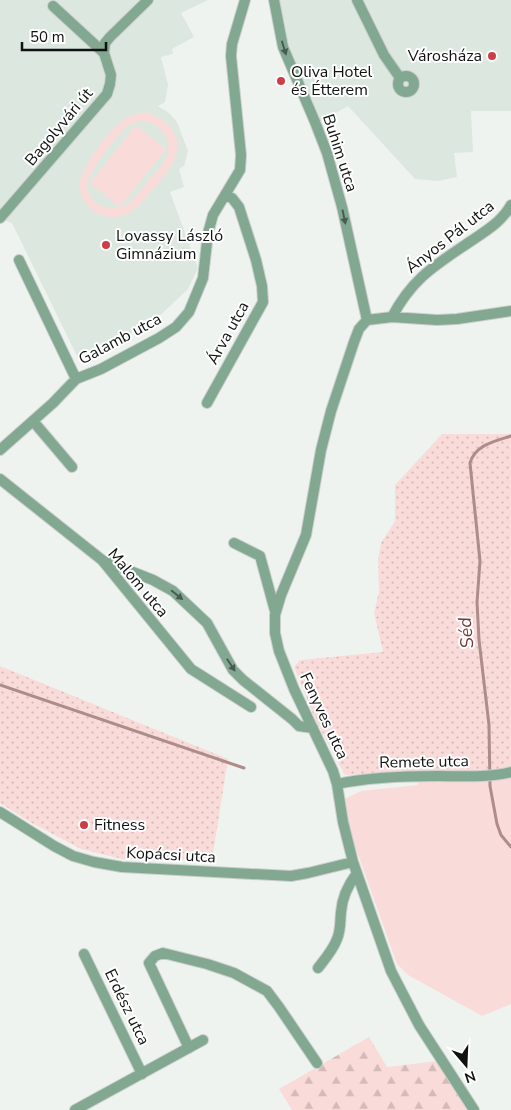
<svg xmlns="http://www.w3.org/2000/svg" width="511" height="1110" viewBox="0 0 511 1110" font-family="'Nunito Sans',sans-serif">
	<defs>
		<pattern id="forest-firs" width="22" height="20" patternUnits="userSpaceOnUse" patternTransform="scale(1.25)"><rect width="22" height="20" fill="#f9dbd9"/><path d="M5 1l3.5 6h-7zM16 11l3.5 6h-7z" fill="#d4bbb9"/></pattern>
		<pattern id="park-dots" width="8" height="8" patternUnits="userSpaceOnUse" patternTransform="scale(1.25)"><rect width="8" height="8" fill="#f9dbd9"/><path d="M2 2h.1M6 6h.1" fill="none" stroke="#d4bbb9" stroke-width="1.8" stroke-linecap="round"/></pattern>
	</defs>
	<rect width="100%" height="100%" fill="#eff3f0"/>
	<path fill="#dce7e0" d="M0,0H208L181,13L194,37L172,49L173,54L161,57L168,85L165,102L158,106L169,113L177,122L188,151L184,166L179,169L184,187L170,192L198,268L188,289L152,323L78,358L12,223L0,219Z
		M275,0H511V111H471L473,152L454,153L457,177L438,181L415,179L348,106L320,122L287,51Z"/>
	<path fill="url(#forest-firs)" d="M369,1037L387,1067L437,1061L474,1110H292L279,1089Z"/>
	<path fill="url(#park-dots)" d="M442,434H511V769L496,772L419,771L345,775L316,721L294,667L300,660L383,652L374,613L379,592L378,560L381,543L395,521V485Z
		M0,666L228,759L212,860L122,859L81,849L30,822L0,803Z"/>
	<path fill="#f9dbd9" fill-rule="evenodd" d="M144,112C168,118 185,136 174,161C168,174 149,193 140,205C135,209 130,213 124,215C103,223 77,206 80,182C82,167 110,128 123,120C130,115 136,114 144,112ZM144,121C161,125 174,140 166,158C162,166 154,173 149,180C142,188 136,197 128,204C111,213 84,206 88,181C91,169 119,132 129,125C134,122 139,122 144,121Z
		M136,125L166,149L120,207L90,183Z
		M511,769V1004L482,1016L408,975L397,964L349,829L345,799L361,791L418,785L419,771L496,772Z"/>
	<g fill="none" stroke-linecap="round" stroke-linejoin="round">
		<path stroke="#ae8c89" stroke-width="3" d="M511,436C495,441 475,445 470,463L480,561L477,602L479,640L489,725L490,786L497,824L501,835L511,847
			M0,685L244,768"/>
		<g stroke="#cbcfcc" stroke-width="12">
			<path id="minor" d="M274,0L283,47L315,122L327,153L342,207L367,320
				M357,0L384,55L400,78
				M104,53L105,43L110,37L148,0
				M398 84a8 8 0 1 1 16 0a8 8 0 1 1-16 0Z
				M0,218L107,94L110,84L111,75L104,53L53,6
				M19,260L76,379
				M392,317C412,279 434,266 468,243C484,232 501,223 511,205
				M367,320L359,329L354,342L331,411L321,450L306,535L281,595L275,615V633L279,651L294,689L333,771L337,784L343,822L353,862L391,971L419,1025L474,1110
				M367,320L392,317L437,320L457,319L511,311
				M207,403L263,302L262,286L256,260L239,207L232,198L225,195
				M33,421L72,467
				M0,450L53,403L76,379L101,369L159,338L176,327L189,312L203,278L208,233L213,215L240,170L241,155L231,56L232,44L245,0
				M0,479L102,560L191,669L251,707
				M234,543L260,556L275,611
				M105,561L153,580L173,591L207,623L233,670L243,680L292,719L299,726L313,728
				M337,784C370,777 404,776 438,776C462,776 487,778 511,772
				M0,812L54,846L73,856L94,862L122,867L291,876L308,873L353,862
				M84,954L142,1074
				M318,968C325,959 333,950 337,939C341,930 340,921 341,912C342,897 348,885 357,873
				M189,1048L149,963L155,956L163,953L207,964L234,973L267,991L279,1007L317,1063
				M75,1110L203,1040"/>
		</g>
		<use href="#minor" stroke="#82a892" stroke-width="10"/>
	</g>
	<defs><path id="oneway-solid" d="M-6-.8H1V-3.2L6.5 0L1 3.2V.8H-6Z" transform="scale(1.25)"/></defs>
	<g fill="#495c52">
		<use href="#oneway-solid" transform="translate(284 48) rotate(73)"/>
		<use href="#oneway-solid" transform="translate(344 217) rotate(78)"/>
		<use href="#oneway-solid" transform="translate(177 595) rotate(39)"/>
		<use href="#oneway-solid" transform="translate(231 665) rotate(57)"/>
	</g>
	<g fill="#cd3d45" stroke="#fff" stroke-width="2">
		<circle cx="492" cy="56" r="5"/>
		<circle cx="281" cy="81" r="5"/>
		<circle cx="106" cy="245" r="5"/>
		<circle cx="84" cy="825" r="5"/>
	</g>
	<g text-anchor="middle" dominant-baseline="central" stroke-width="4" stroke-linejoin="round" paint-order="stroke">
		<g font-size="16" fill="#101111" stroke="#fff" text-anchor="start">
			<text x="482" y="56" text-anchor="end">Városháza</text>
			<text x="291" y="72">Oliva Hotel<tspan x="291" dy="18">és Étterem</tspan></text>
			<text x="116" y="236">Lovassy László<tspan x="116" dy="18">Gimnázium</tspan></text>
			<text x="94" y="825">Fitness</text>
		</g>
		<g font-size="16" fill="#101111" stroke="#fff">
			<text transform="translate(59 127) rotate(-50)">Bagolyvári út</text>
			<text transform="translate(340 153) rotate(72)">Buhim utca</text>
			<text transform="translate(450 237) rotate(-38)">Ányos Pál utca</text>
			<text transform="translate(228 333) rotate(-61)">Árva utca</text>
			<text transform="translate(120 339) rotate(-28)">Galamb utca</text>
			<text transform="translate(138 583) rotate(50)">Malom utca</text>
			<text transform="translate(324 716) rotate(65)">Fenyves utca</text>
			<text transform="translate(424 762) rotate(-1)">Remete utca</text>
			<text transform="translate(171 855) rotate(3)">Kopácsi utca</text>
			<text transform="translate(127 1007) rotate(64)">Erdész utca</text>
		</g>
		<g font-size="18" font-style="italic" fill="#753737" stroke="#fff">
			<text transform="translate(466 633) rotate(-96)">Séd</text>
		</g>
	</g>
	<g transform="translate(466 1065) rotate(161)" stroke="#ffffff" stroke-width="4" paint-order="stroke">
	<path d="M0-4L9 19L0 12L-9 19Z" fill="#101111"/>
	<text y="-8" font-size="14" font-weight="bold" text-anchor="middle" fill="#101111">N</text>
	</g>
	<path d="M22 42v8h84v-8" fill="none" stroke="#101111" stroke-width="2.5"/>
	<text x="30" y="42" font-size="15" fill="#101111" stroke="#ffffff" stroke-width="4" paint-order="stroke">50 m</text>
</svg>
